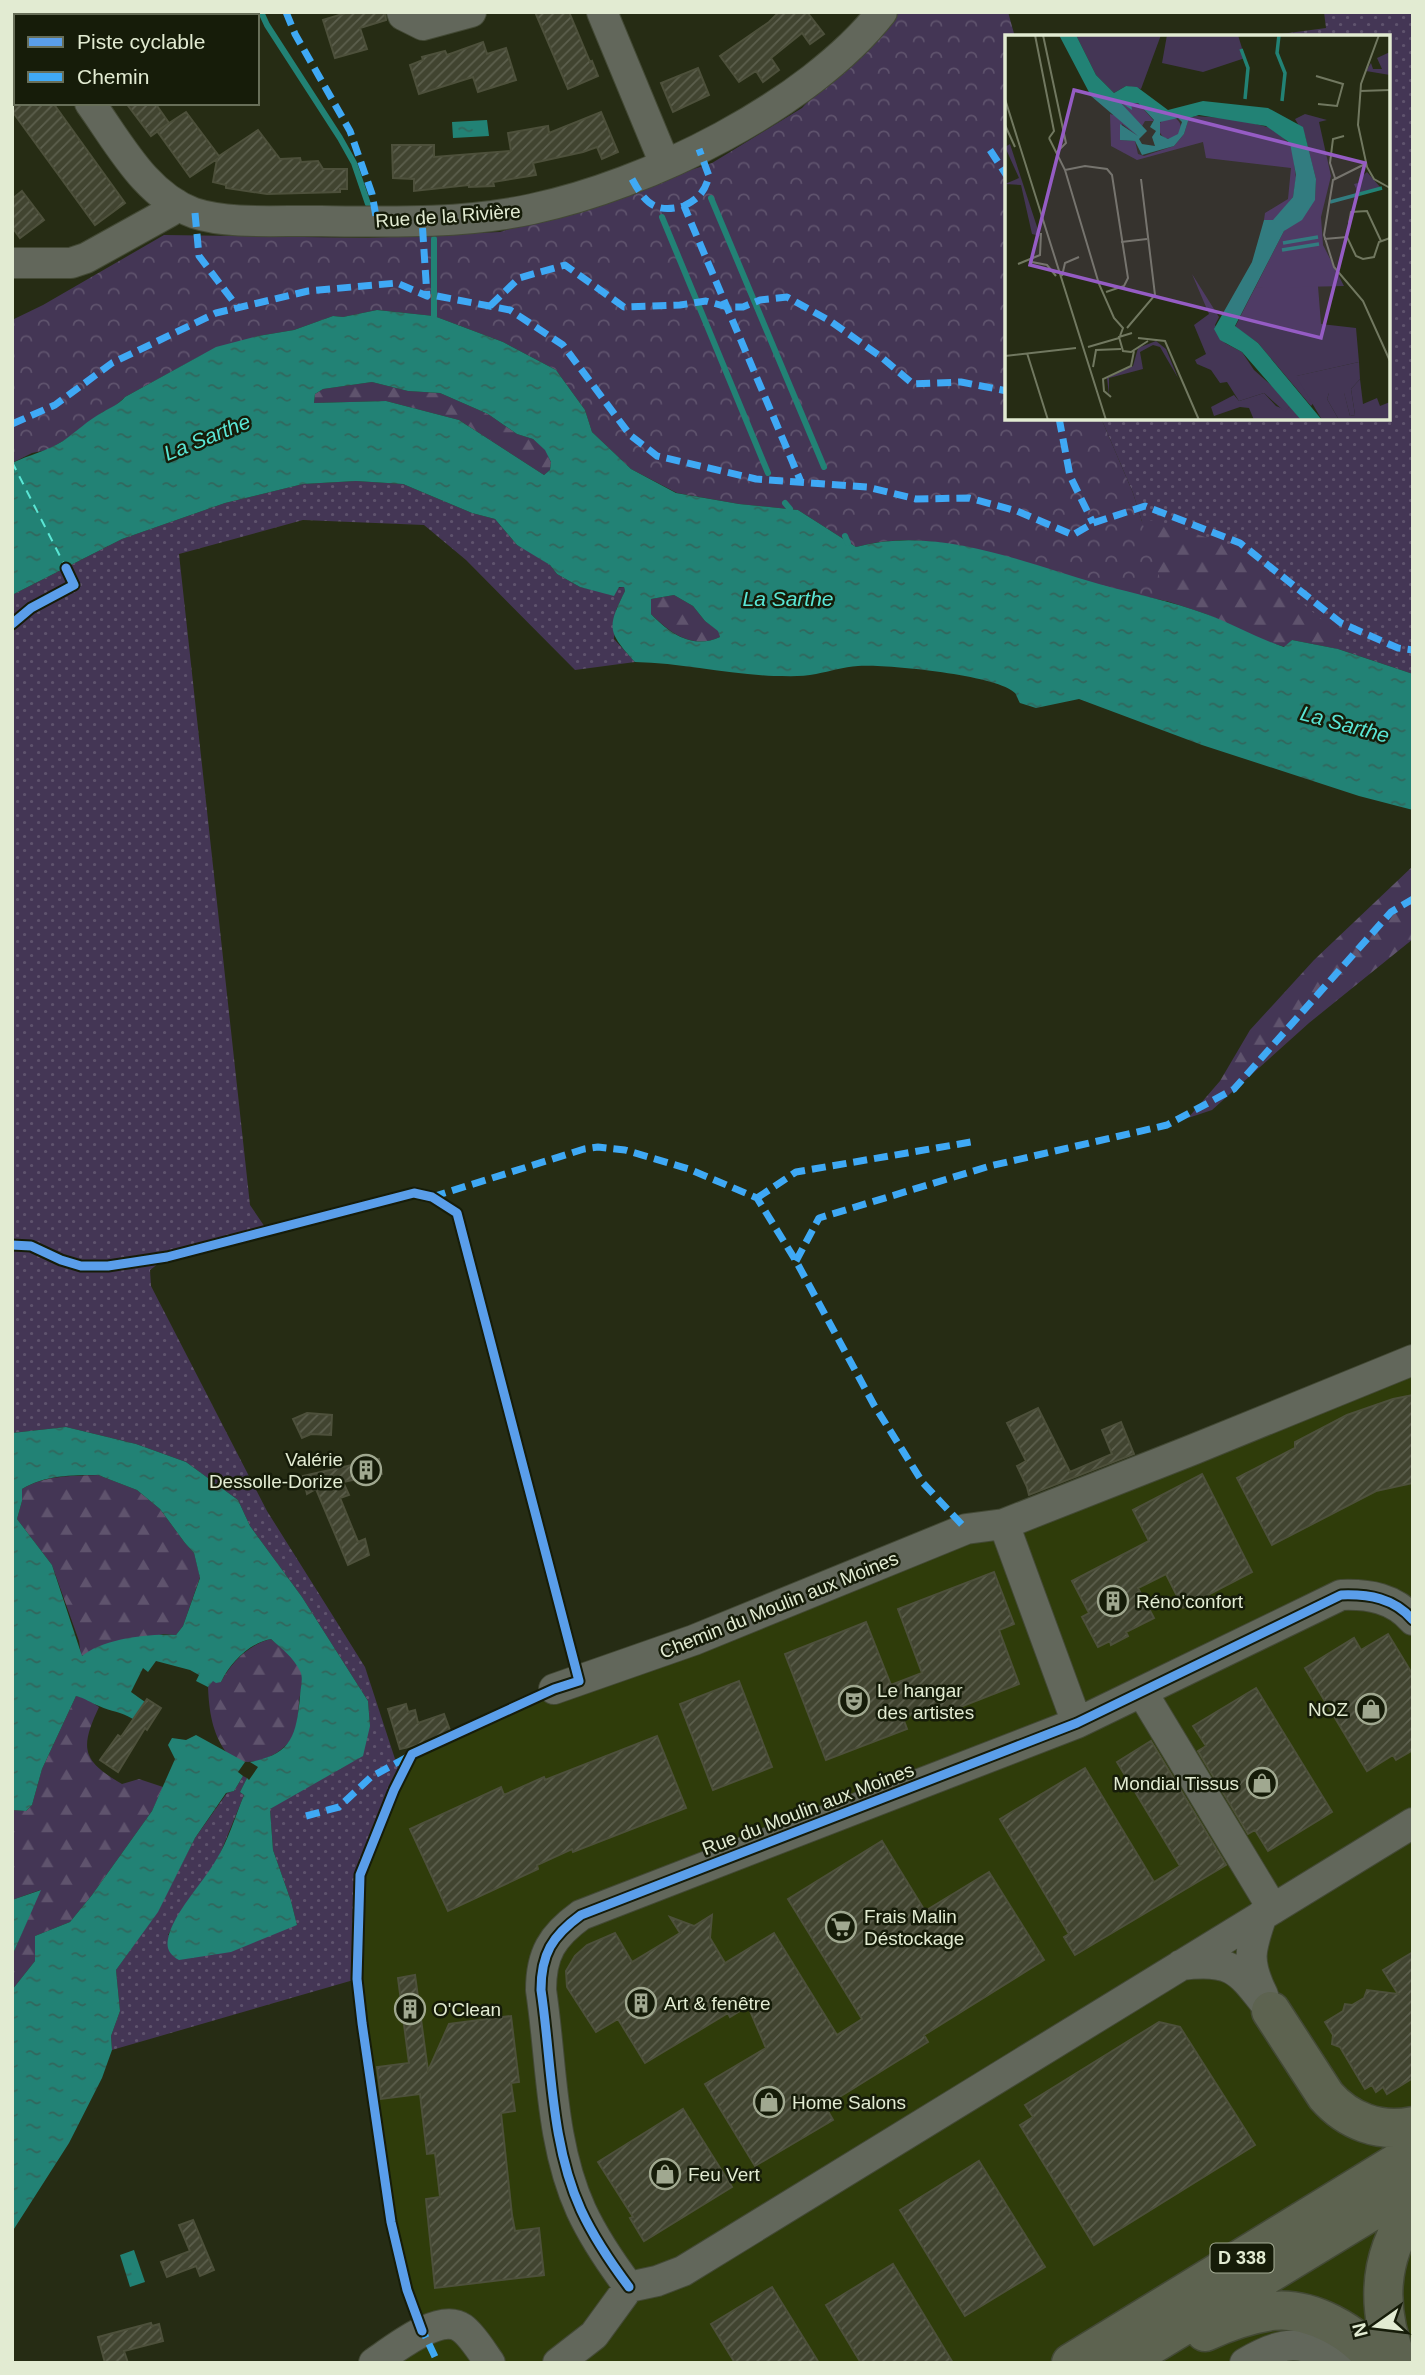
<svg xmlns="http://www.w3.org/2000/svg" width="1425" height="2375" viewBox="0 0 1425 2375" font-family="Helvetica,sans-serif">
	<defs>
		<pattern id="grass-dots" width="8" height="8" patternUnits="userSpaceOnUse" patternTransform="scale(1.75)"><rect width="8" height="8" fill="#443655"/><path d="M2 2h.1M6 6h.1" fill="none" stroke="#5f536d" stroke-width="1.8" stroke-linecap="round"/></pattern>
		<pattern id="forest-firs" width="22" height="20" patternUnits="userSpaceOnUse" patternTransform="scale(1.75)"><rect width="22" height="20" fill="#443655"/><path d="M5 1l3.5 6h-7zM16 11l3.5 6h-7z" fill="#5f536d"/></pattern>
		<pattern id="park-crowns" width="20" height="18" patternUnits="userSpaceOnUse" patternTransform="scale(1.75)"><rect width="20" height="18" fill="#443655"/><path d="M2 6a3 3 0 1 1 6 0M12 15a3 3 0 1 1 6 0" fill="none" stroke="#5f536d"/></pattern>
		<pattern id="water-ripples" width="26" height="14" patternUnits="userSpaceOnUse" patternTransform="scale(1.75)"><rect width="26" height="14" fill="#228275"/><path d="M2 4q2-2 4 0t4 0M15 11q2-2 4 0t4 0" fill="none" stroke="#31675d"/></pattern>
		<pattern id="building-hatch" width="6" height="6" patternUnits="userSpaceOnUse" patternTransform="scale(1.75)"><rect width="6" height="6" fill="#414430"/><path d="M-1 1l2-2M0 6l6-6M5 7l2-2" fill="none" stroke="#5c5f4d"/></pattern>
	</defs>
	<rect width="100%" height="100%" fill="#262c14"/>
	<path fill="#2f3c0a" d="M1413,1360V2363H374L422,2331L407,2290L391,2222L357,1979L360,1875L384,1820L414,1759L553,1689Z"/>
	<path fill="url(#grass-dots)" d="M1324,12H1413V674L1338,649L1167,601L1133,493L1101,418H1388V37H1259L1326,28Z
		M356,481L403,484L472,513L495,519L517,545L531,552L550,565L557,574L580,587L595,590L624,587L625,591L616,610L614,639L635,662L575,670L466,560L424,525L303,520L179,554L250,1205L269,1233L167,1257L150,1270L151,1286L267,1511L365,1667L395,1759H414L384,1820L360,1875L357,1979L112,2050L111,2036L120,2011L116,1970L157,1912L195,1838L227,1793L234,1791L243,1776L247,1778L240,1792L244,1795L218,1859L180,1914L168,1935L297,1925L291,1901L273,1850L270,1809L370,1726L368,1701L302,1597L250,1526L238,1500L186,1462L136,1444L66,1427L12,1433V595L122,539L225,503L303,484Z"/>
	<path fill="url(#forest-firs)" d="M372,382L408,391L440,393L488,414L517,434L533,439L546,450L551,462L550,470L544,475L459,420L386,401L314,403L315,394L323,389Z
		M1154,520L1238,548L1336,632L1338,649L1292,640L1285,647L1265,641L1206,614L1167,601L1132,594L944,542L1088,533Z
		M674,595L693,606L705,621L719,631L720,637C693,650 670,633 651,614V599Z
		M1413,866V939L1309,1023L1212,1110L1188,1118L1220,1081L1250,1030L1314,960Z
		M98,1475L137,1490L160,1509L185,1543L194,1553L200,1577L183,1626L176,1635L163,1634L81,1656L79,1641L52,1565L17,1519L22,1501V1489C46,1475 71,1476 98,1475Z
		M271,1639C281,1648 300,1660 302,1675C303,1683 300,1694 299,1702C298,1713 298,1725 294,1734C284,1756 244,1773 227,1753C212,1734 209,1710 208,1687L213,1680L221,1682C231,1663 249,1644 271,1639Z
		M76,1696L85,1698L99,1707C80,1748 81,1760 122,1784L139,1779L163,1787L152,1811L92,1895L70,1922L35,1936V1961L12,1990V1956L40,1890L12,1900V1810L26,1811L32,1805L42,1769Z"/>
	<path fill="url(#park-crowns)" d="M160,12H239L233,16H159Z
		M892,12H1008L1015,37H1007V418H1101L1133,493L1167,601C1121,591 1076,578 1031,565C972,548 917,530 856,547L798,510L739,504L677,493L631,469L592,432L585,410L556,370L503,342L434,316L377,310L343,317L333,316L294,330L258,336L202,355L125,397L114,407L103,412L65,440L47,450L32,453L12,463V320L43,305L164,235L368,238L500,232L712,163L802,108Z"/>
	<path fill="url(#water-ripples)" fill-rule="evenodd" d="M487,120L489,136L453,138L452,122Z
		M377,310L434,316L503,342L556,370L585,410L592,432L631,469L676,493L739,504L798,510L856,547C937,525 1021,562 1099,584C1135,594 1171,601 1206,614C1233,624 1257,638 1284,647L1292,640L1338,649L1413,674V810L1359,796L1202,745L1079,699L1036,708L1020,703C1019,702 1016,694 1015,693C998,675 885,664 858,666C843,667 831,671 816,674C803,677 787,676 774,676C727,674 682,663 635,662C607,631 607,628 625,591L624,587H619L614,596L580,587L557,574L550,565L517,545L495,519L472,513L403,484L356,481L303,484L225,503L122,539L12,595V463C29,455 47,451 63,441C76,432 88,420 103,412C111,407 118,405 125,397L216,347L258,336L294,330L333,316L343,317ZM372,382L408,391L440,393L488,414L517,434L533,439L545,450L551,462L550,470L544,475L459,420L386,401L314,403L315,394L323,389ZM674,595L693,606L705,621L718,631L720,637C693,650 669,633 651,614V599Z
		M66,1427L136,1444L186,1462L238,1500L250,1526L302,1597L368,1701L370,1726L363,1756L270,1809L273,1850L291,1901L297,1925L231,1952L179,1960C170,1955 166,1949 168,1939C173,1913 203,1883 216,1860C228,1841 235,1817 244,1795L240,1792L247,1778L249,1780L258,1767L250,1762C292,1754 296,1736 300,1697C300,1689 304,1678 300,1671C293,1657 282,1649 271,1639C249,1643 230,1663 221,1682L216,1683L213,1681L208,1687L196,1681L199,1675L190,1670L156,1661L148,1672L143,1668L131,1692L145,1702L133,1719C120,1711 112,1712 99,1706C91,1703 85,1698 76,1696L42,1769L32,1805L26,1811L12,1810V1433ZM98,1475L137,1490L160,1509L185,1543L194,1553L200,1578L183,1626L176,1635C149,1633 102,1639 82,1656L52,1565L17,1519L22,1501V1489C45,1475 71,1475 98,1475Z
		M196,1735L245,1762L238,1772L243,1776L234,1791L226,1793L195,1838L158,1912L116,1970L120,2011L111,2036L112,2050L102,2078L69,2143L12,2232V1990L35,1961V1936L70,1922L92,1895L152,1811L175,1759L168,1745L172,1738L186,1740Z
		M41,1890L12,1956V1900Z
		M134,2250L145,2282L130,2287L120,2255Z"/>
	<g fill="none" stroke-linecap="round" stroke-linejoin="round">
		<path stroke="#228275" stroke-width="6" d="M261,12L267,25L340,138L354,163L368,204
			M711,198L824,467
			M662,217L768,473
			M434,316V239
			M785,503L790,509
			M845,536L848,543"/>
		<path stroke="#5ae6d5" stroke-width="2" stroke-dasharray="9 7" stroke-linecap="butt" d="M12,462L66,568"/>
	</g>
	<path fill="url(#building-hatch)" stroke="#4d503b" stroke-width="2" d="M349,12H385L386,20L360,28L367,49L335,58L323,20Z
		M535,12H569L590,62L592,61L598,76L568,89Z
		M779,12H807L824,34L810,44L802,33L771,58L779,70L763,82L756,71L739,82L720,56L769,22Z
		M483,42L487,54L506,48L516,80L478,92L473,77L419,94L410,65L423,60L422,57L445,51L447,55Z
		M698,68L709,95L673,112L661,83Z
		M12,103H53L125,203L95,225L12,111Z
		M126,103H155L169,123L151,136Z
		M186,112L219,156L258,130L280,159L300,158L301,162L318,161L323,169H347V189H340V192L267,194L226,188V185L213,182L217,159L190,177L157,131Z
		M601,112L618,152L602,159L597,147L583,152L533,163L536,175L493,182L494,186L469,187V185L414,191V179L393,178L392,145H434V157L511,151L508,133L548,126L549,133Z
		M22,191L44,220L20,238L12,227V199Z
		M1413,1395V1483L1376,1491L1272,1545L1237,1478L1295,1448V1442L1347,1415L1393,1399Z
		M1038,1408L1070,1472L1112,1454L1102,1430L1121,1422L1134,1454L1029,1495L1027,1487L1017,1466L1026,1461L1007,1423Z
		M307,1413L332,1415L331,1435L311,1434L302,1438L293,1419Z
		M379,1459L382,1474L343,1482L349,1495L340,1498L358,1542L365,1539L369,1555L348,1565L316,1489L307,1494L303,1476Z
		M1202,1474L1252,1572L1183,1608L1166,1574L1138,1588L1154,1618L1126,1632L1128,1636L1111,1645L1110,1641L1098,1647L1082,1617L1089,1613L1072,1581L1149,1541L1133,1510Z
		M994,1572L1014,1624L999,1630L1019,1684L940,1715L936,1706L903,1718L907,1729L826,1760L785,1654L866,1622L891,1685L922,1673L898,1609Z
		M1388,1634L1413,1675V1750L1396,1760L1393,1755L1367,1771L1305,1668L1354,1638L1361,1650Z
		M739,1681L772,1767L713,1790L680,1704Z
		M1256,1688L1332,1812L1268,1851L1255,1830L1248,1834L1198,1751L1206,1746L1193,1726Z
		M147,1699L161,1708L147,1730L145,1728L118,1772L100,1760L118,1735L121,1737Z
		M406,1704L408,1712L415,1710L418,1723L444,1714L451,1733L426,1743L400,1749L388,1709Z
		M657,1736L686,1808L573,1852L572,1849L537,1865L538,1869L448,1911L410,1829L501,1787L504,1795L544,1777L545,1780Z
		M1151,1741L1226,1865L1075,1955L1064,1937L1069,1934L1000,1819L1085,1768L1154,1882L1180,1866L1117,1762Z
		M882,1841L925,1911L989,1872L1044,1960L924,2035L928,2042L825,2106L833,2120L755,2166L705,2084L766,2048L748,2006L730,2017L728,2013L645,2063L618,2019L596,2032L567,1987L566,1971L575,1956L587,1945L615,1933L632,1962L680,1933L670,1917L694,1926L712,1915L710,1938L725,1963L774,1933L837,2035L862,2019L788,1899Z
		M1413,1952V2078L1387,2094L1383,2087L1376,2092L1372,2085L1365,2089L1340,2047L1332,2044L1333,2035L1325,2022L1343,2011L1345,2004L1352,2005L1364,1998L1367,1990L1398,1994L1383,1970Z
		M415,1975L428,2071L449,2024L511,2016L519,2082L511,2083L515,2111L501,2113L512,2215L515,2231L539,2228L544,2275L435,2288L426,2199L440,2197L435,2153L427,2154L420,2094L381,2099L377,2067L409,2063L398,1978Z
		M1159,2022L1180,2027L1255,2145L1094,2245L1020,2125L1033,2117L1025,2105Z
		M683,2109L732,2187L644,2241L630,2218L633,2217L598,2162Z
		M979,2161L1045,2267L965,2316L900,2210Z
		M193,2220L214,2270L200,2276L196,2266L167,2277L161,2262L190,2251L179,2225Z
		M893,2264L953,2363H861L826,2305Z
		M772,2287L819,2363H735L711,2324Z
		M151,2323L152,2326L159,2324L163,2341L124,2351L128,2363H105L98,2337Z"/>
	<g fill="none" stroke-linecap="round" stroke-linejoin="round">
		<g stroke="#434935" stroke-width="32">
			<path id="minor" d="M25,12L28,16
				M402,12L403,15L423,25L471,12
				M602,12L665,164
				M90,103C119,143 145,195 194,213C230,225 282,220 321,221C390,222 464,224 532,209C647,185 808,106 882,12
				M12,263H71L86,258L169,212L176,204
				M1004,1524L1077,1723
				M554,1689L694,1640L966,1529L1004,1524L1192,1450L1413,1360
				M1142,1692L1273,1909
				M1262,1915C1250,1950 1246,1961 1263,1995
				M1181,1965C1235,1958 1240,1972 1271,2011
				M629,2287C611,2263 594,2238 581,2210C550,2142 552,2063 541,1990C541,1954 552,1936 581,1915L1077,1723L1341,1595C1369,1594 1394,1598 1413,1620
				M374,2363C393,2350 440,2312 462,2328C473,2336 482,2352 490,2363
				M558,2363L594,2335L629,2287L657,2281L683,2271L1413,1823
				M1245,2363C1280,2342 1304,2337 1338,2363"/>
		</g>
		<g stroke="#434935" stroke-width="41">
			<path id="highway" d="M1271,2011L1326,2096C1348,2121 1379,2133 1413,2126
				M1205,2332C1227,2322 1249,2314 1273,2311C1310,2307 1357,2332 1377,2363
				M1071,2363L1413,2153
				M1122,2363L1413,2186
				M1398,2363C1376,2309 1377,2257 1413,2208"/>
		</g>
		<path stroke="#616557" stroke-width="3.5" stroke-dasharray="5 5" stroke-linecap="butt" d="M62,12L66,16
			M427,296H437"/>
		<use href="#minor" stroke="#62675b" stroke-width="30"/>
		<use href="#highway" stroke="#5d6350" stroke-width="38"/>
		<path stroke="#3fa9f5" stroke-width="7" stroke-dasharray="14 7" stroke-linecap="butt" d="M286,12L295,34L350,131L372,194L377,222
			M990,150L1007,176
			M632,179C645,203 655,214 684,206L801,482
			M684,206C698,199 705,192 709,176L699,149
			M195,213L199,256L239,309
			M437,296L510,310L563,345L630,435L657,456L756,479L867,487L916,499L969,498L1017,511L1073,535L1093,523L1145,506L1240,543L1341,623L1398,648L1413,650
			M490,306L519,278L565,265L624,307L680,305L706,301L727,307H743L760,300L787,297L830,321L880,356L913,384L961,382L1007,391
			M1059,418L1070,476L1093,523
			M12,424L55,405L112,363L216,313L308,291L397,283L427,296L422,220
			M432,1197L584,1149L598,1147L625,1150L689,1169L757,1198L796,1261L874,1405L923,1483L966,1529
			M757,1198L796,1172L971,1142
			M796,1261L819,1218L990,1166L1167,1125L1234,1089L1391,912L1413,899
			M306,1816L339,1807L371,1777L411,1755
			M420,2325L438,2363"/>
		<g stroke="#161c09" stroke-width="13">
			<path id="cycleway" d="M12,624L31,608L74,585L66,568
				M12,1245L31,1246L61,1260L81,1266H108L167,1257L414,1193L432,1197L457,1213L579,1681L554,1689L412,1754L394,1790L360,1875L357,1979L362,2023L391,2222L407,2290L422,2331
				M629,2287C611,2263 594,2238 581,2210C550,2142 552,2063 541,1990C541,1954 552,1936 581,1915L1077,1723L1341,1595C1369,1594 1394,1598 1413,1620"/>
		</g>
		<use href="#cycleway" stroke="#5a9eea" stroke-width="9"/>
	</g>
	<defs>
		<g id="building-ring" transform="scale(1.575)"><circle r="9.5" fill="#161c09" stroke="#a0a890" stroke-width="1.5"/><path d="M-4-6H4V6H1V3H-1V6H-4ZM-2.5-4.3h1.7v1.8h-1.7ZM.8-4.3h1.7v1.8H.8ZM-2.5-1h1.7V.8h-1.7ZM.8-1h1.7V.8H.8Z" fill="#a0a890"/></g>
		<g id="theatre-ring" transform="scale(1.575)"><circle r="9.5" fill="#161c09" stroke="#a0a890" stroke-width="1.5"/><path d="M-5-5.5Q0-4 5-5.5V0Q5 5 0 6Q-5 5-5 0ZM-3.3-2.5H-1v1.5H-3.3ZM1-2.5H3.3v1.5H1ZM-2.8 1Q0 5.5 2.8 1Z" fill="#a0a890"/></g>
		<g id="shop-ring" transform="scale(1.575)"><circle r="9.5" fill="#161c09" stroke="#a0a890" stroke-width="1.5"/><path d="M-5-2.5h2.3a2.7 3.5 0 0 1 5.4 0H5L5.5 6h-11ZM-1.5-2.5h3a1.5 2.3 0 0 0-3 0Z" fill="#a0a890"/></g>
		<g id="supermarket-ring" transform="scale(1.575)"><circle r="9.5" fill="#161c09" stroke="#a0a890" stroke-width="1.5"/><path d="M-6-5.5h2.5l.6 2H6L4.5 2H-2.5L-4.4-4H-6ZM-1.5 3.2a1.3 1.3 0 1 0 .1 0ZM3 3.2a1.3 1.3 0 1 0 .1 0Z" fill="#a0a890"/></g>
	</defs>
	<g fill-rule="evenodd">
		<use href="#building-ring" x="366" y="1470"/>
		<use href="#building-ring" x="1113" y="1601"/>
		<use href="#theatre-ring" x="854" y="1701"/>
		<use href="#shop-ring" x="1371" y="1709"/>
		<use href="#shop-ring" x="1262" y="1783"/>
		<use href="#supermarket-ring" x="841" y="1927"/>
		<use href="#building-ring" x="641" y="2003"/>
		<use href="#building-ring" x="410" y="2009"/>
		<use href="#shop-ring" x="769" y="2102"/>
		<use href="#shop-ring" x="665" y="2174"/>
	</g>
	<g text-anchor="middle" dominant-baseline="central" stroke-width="5" stroke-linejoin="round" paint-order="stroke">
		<rect fill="#161c09" stroke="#a5ad96" stroke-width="2" x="1210.5" y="2243.5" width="63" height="29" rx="5"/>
		<g font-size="18" font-weight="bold" fill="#e2ebd2">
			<text x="1242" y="2258">D 338</text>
		</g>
		<g font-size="19" fill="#e2ebd2" stroke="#161c09">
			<text transform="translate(448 216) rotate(-4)">Rue de la Rivière</text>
			<text transform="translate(779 1605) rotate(-22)">Chemin du Moulin aux Moines</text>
			<text transform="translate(808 1809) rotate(-21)">Rue du Moulin aux Moines</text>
		</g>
		<g font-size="19" fill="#e2ebd2" stroke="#161c09" text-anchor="start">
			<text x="343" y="1459" text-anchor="end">Valérie<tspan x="343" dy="22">Dessolle-Dorize</tspan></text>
			<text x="1136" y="1601">Réno'confort</text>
			<text x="877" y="1690">Le hangar<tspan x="877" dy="22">des artistes</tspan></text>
			<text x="1348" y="1709" text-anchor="end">NOZ</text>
			<text x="1239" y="1783" text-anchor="end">Mondial Tissus</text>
			<text x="864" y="1916">Frais Malin<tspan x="864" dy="22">Déstockage</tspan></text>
			<text x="664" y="2003">Art &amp; fenêtre</text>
			<text x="433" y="2009">O'Clean</text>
			<text x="792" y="2102">Home Salons</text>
			<text x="688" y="2174">Feu Vert</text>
		</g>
		<g font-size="21" font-style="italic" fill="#5ae6d5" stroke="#161c09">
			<text transform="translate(207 437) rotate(-22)">La Sarthe</text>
			<text x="788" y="598">La Sarthe</text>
			<text transform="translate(1345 724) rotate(15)">La Sarthe</text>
		</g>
	</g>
	<g transform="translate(1005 35)">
		<rect width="385" height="385" fill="#262c14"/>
		<path d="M71,0H156L136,54L121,51L109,58L91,40ZM105,79L115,82L135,103L117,89L115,105L130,106L133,119L139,121L169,111L179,99L184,83L191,81L232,84L270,94L287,112L291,143L288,162L269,186L259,185L260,178L283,164L286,133L201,123L198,107L132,125L106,111ZM5,109L35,201L27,199L16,150L0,149L14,143L0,112ZM283,249L313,251L316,289L351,293L354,327L292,341L310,366L306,371L253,308L230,292L250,253ZM151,306L161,314L173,343L155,312L148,310L135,317L138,334L104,343V360L102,343L128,331L133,313ZM355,344L358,369L372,363L375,371L385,367V385H334L322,364L324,358L339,357L345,381L350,380L346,354ZM259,358L271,371L281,375L285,371L296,385H249L244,373L235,372L209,381L206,372L229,360L234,366Z" fill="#443655"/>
		<path d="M162,0H233L240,23L198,37L157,28ZM114,66L133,68L149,86H140L136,93ZM154 93a11 11 0 1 1 22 0a11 11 0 1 1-22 0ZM187,239L214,282L210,290L220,308L237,317L249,335L275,358L285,371L280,377L259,358L234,366L222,347L215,348L206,335L192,329L190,325L201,319L189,290L204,279ZM354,327L355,344L346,354L350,380L345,381L339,358H324L322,364L334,385H317L291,341Z" fill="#443655"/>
		<path d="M300,79L322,85L314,87L326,141L316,182L318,210L339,251L250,253L279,196L310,164L311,144L300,101L290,84ZM362,137L376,153L354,160L349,149L357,147L355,143Z" fill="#443655"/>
		<path d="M385,17V40L361,36L366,28L368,34H377L372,23Z" fill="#443655"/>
		<path d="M54,0H71L91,40L109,58L121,51L132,52L163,75L198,66L263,73L298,92L311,144L310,165L297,185L279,196L230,291L253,308L317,385H296L237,317L215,305L209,294L247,227L259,185H268L288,162L291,140L285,108L261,91L194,80L184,83L179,99L169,111L137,120L130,106L115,105V89L133,101L86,61ZM114,66L127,75L126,68H133L149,85L145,92L151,96L147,102L150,111L137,109L134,104L142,96ZM173,83L177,87L173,99L163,104L155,100V87Z" fill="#228275" fill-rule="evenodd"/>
		<path fill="none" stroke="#228275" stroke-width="3.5" d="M274,0L272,18L280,38L277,66M236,14L243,33L240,64M325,167L377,153M278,208L313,202M277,215L314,209"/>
		<path fill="none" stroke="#717860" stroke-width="2" d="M30,0L49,96L44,103M38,0L61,108L51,118M374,0L356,49L353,90L362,132L369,144L385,153M311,41L338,49L332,71L313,69M355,56L385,55M0,64L101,385M0,90L10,112M44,103L60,135L94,249L109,283L118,293L115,301M360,129L328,145L319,200L329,232L358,266L385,326M60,135L80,131L102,134L107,140L123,243L119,251L101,257M330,143L325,128L328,104L339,101M344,188L346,177L362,176L376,206M319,204L342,202L351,221L358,224L369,222L374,207L385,203M116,207L142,204M27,227L42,230L51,241M13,229L35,220L36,198M57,241L60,228L74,222M122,293L150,260L136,144M127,298L114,302L118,316L126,317L143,306M133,303L160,306L194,385M83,312L114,303M22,318L43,385M0,321L71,313M88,332L91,315L116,314M106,362L99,356L98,344L126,331L129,316"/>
		<path fill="#955cc4" fill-opacity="0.15" stroke="#955cc4" stroke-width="3.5" d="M69,55L360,128L316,303L25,230Z"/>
		<rect width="385" height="385" fill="none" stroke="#e2ebd2" stroke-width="3.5"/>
	</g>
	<rect width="1425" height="2375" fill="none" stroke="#e2ebd2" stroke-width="28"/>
	<rect x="14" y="14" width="245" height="91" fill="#161c09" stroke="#686f59" stroke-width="2"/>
	<rect x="28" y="37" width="35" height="10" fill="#5a9eea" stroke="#686f59" stroke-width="2"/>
	<text x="77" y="49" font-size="21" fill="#e2ebd2">Piste cyclable</text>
	<rect x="28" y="72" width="35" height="10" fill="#3fa9f5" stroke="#686f59" stroke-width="2"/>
	<text x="77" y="84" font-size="21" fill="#e2ebd2">Chemin</text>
	<g transform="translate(1376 2326) rotate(256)" stroke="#161c09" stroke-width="5" paint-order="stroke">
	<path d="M0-5L12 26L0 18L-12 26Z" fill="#e2ebd2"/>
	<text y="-10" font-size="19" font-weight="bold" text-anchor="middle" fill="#e2ebd2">N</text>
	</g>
</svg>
